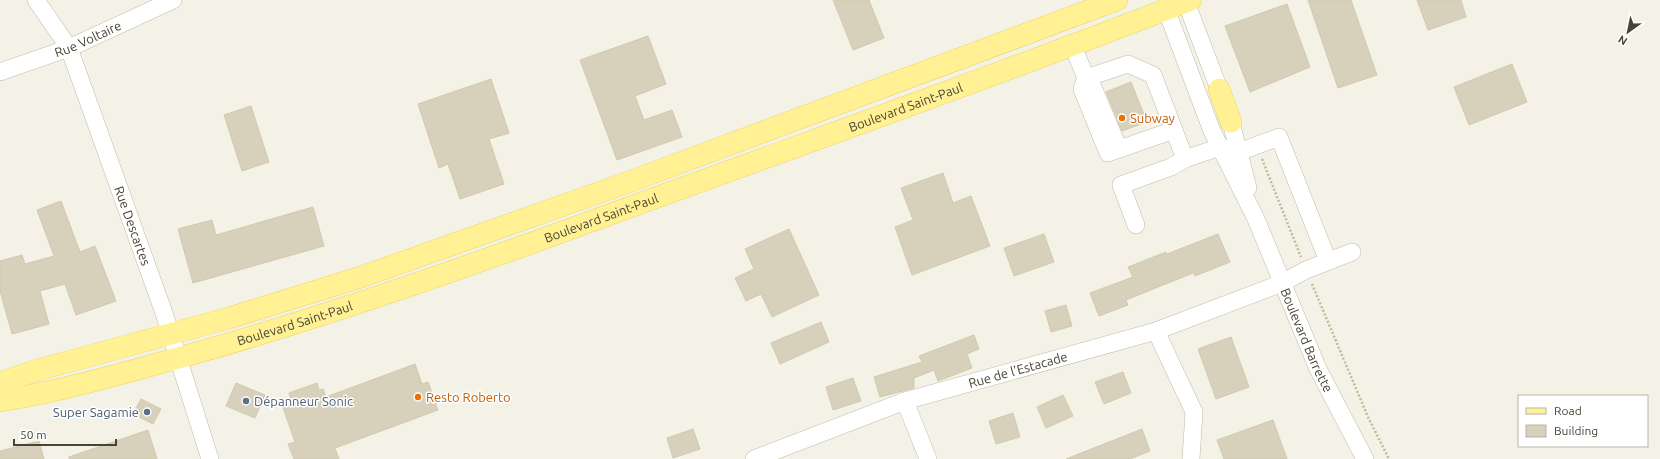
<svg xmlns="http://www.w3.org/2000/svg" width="1660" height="459" viewBox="0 0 1660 459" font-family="Ubuntu,sans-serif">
	<rect width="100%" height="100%" fill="#f4f2e6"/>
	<path fill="#d7d0bb" stroke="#d2c9ad" d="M833,0H869L884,38L853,50Z
		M1308,0H1351L1377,75L1338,88Z
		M1417,0H1461L1466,17L1428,30Z
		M1287,4L1310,67L1250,92L1225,26Z
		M648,36L666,84L635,96L644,120L672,110L682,137L617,160L580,60Z
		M1512,64L1527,102L1469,125L1454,87Z
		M491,79L509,133L489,139L504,184L460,199L448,164L439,168L418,104Z
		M1131,82L1147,122L1122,131L1106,92Z
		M251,106L269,162L242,171L224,115Z
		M943,173L953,203L971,196L990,246L912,275L895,227L913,220L901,188Z
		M61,201L80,252L95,246L116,301L76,315L65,284L40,291L49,324L12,334L0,291V261L22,255L25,264L54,256L37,210Z
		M313,207L324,246L193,283L178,229L212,220L216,235Z
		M789,229L819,295L772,317L761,294L746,301L735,278L754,269L745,249Z
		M1044,234L1054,262L1014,276L1004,248Z
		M1218,234L1230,262L1195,276L1193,273L1126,300L1128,305L1099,316L1090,293L1133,277L1128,267L1166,252L1167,254Z
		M1066,305L1072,326L1051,332L1045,311Z
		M821,322L829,342L780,364L771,343Z
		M974,335L979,349L967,354L972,368L938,381L934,370L914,378V388L880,397L874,377L922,362L919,356Z
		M1231,337L1249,387L1216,399L1198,349Z
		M415,364L422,384L428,382L438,410L335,448L339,459H294L288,444L295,442L281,402L294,408L289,393L317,383L319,390L323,389L326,397Z
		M1123,372L1131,393L1104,404L1095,382Z
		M853,378L861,401L833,410L826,387Z
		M236,383L265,395L255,418L226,406Z
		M1063,395L1073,416L1046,428L1037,407Z
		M141,399L161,409L153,424L133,414Z
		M1013,413L1020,437L996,444L989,421Z
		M1273,420L1287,459H1224L1217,440Z
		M693,429L700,449L673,458L667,438Z
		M1142,429L1150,451L1130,459H1066Z
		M148,430L157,459H69V457Z
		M39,441L44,459H0V451Z"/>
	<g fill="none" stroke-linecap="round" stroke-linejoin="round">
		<g stroke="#c0bca8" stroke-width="18">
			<g id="minor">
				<path id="s1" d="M36,0L69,48L164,313L210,459"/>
				<path d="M1186,2L1219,89"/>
				<path id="s2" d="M1166,9L1212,131L1256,219L1318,369L1365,459"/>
				<path d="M1072,44L1086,78L1128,64L1153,75L1185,159L1220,147L1239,152L1279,137L1328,261"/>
				<path id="s3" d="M0,72L69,48L173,0"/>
				<path d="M1231,122L1248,188"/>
				<path d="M1119,149L1092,85L1086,78L1082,89L1108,153L1174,130"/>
				<path d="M1136,225L1121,185L1171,167L1185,159"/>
				<path d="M1156,331L1194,412L1191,459"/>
				<path d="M905,401L928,459"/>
				<path id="s4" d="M754,459L905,401L1156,331L1282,283L1306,270L1352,252"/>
			</g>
		</g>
		<g stroke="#ecd65d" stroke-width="22">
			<g id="major">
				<path d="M1219,89L1231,122"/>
				<path d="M0,383L34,371L229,318L361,277L626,183L1117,0"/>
				<path id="s5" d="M0,401C67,390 131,371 196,353C344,311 489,259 633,206C819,138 1006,72 1191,0"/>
			</g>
		</g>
		<path stroke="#c3ba98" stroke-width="2.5" stroke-dasharray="2 2" stroke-linecap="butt" d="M1262,159L1301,257
			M1312,284L1368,417L1389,459"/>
		<use href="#minor" stroke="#fff" stroke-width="17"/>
		<use href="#major" stroke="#fff194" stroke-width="21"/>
	</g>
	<g fill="#e8710a" stroke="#fff" stroke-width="1.5">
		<circle cx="1122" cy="118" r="4"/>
		<circle cx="418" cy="397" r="4"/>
	</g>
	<g fill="#5c6f8a" stroke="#fff" stroke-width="1.5">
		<circle cx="246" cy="401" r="4"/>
		<circle cx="147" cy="412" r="4"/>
	</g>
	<g text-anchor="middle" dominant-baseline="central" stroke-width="3" stroke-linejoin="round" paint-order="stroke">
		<g font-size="13" fill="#474335" stroke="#fff">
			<text stroke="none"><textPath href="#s3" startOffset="94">Rue Voltaire</textPath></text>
			<text stroke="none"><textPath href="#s5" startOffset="953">Boulevard Saint-Paul</textPath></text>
			<text stroke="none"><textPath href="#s5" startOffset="629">Boulevard Saint-Paul</textPath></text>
			<text stroke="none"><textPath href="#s1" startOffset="247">Rue Descartes</textPath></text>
			<text stroke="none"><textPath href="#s5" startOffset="305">Boulevard Saint-Paul</textPath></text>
			<text stroke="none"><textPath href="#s2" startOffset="360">Boulevard Barrette</textPath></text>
			<text stroke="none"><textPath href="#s4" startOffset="279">Rue de l'Estacade</textPath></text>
		</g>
		<g font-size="13" fill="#c56008" stroke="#fff" text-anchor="start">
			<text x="1130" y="118">Subway</text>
			<text x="426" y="397">Resto Roberto</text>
		</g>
		<g font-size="13" fill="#4e5e75" stroke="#fff" text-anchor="start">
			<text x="254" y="401">Dépanneur Sonic</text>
			<text x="139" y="412" text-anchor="end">Super Sagamie</text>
		</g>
	</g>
	<rect x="1518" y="395" width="130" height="52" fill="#ffffff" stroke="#b5b4ae"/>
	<rect x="1526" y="408" width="20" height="6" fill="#fff194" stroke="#b5b4ae"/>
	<text x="1554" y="415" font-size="12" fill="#474335">Road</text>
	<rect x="1526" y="425" width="20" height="12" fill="#d7d0bb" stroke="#b5b4ae"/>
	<text x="1554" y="435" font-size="12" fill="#474335">Building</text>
	<g transform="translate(1628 32) rotate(213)" stroke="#ffffff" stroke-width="3" paint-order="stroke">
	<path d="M0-3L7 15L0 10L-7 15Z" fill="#474335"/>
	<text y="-6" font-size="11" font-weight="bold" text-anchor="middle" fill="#474335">N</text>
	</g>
	<path d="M14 439v6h102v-6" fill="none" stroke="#474335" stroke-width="2"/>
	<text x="20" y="439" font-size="12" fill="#474335" stroke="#ffffff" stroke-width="3" paint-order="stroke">50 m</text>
</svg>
